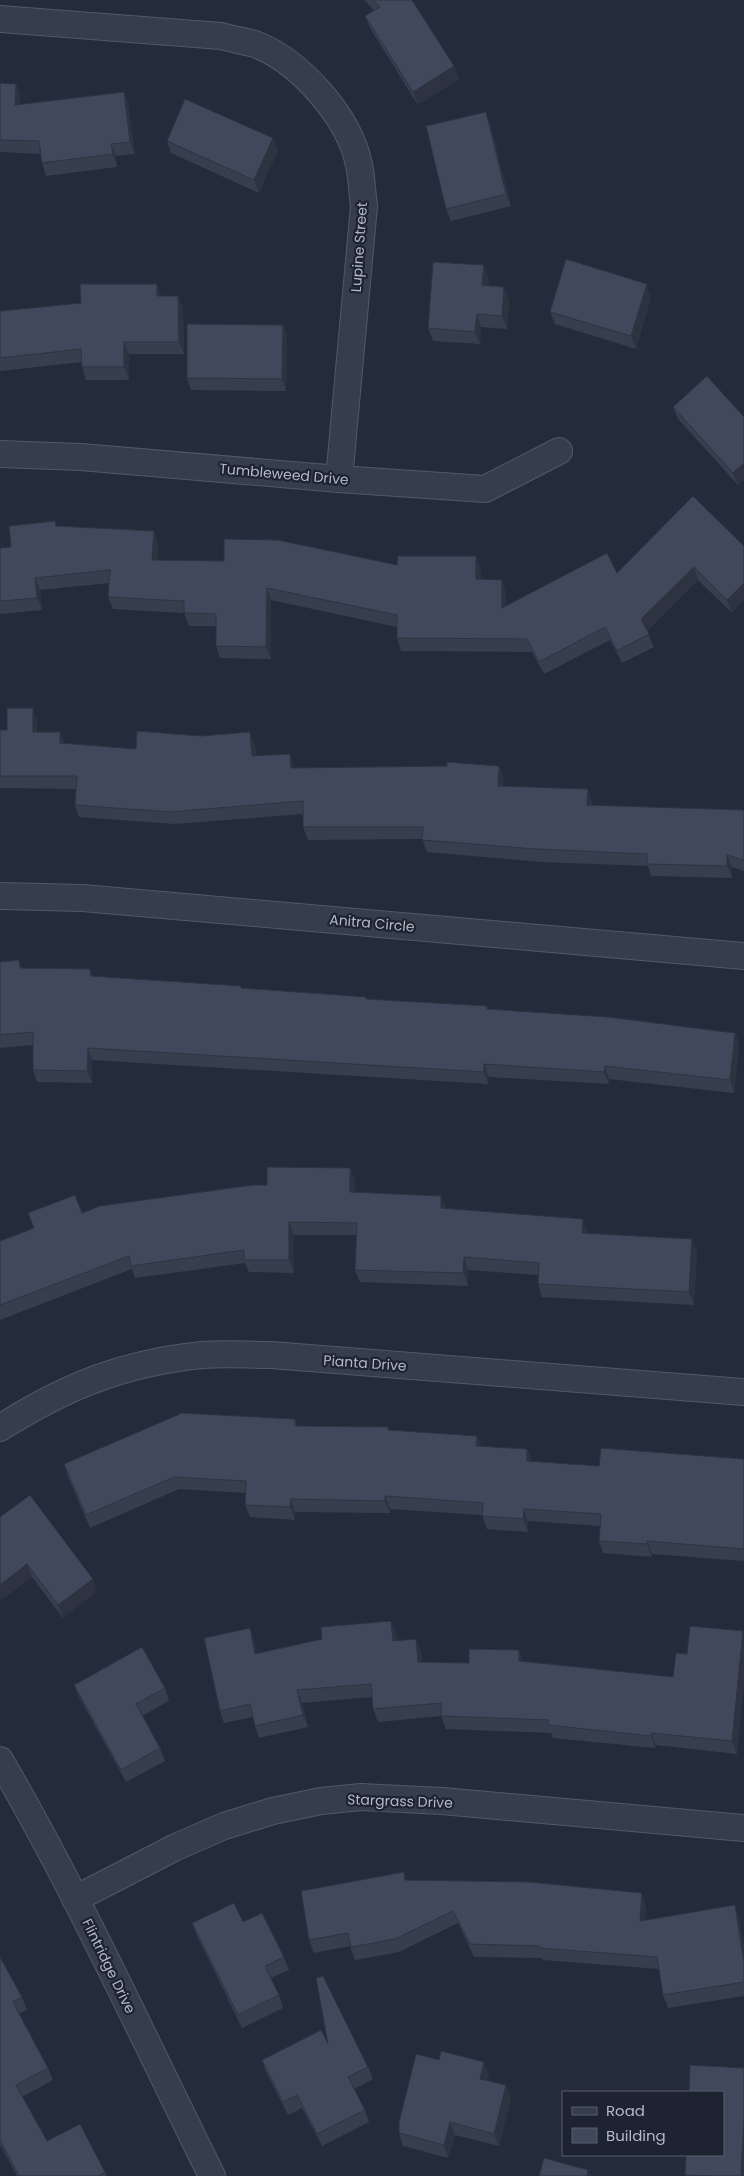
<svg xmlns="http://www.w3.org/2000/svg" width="744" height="2176" viewBox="0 0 744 2176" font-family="Poppins,sans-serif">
	<rect width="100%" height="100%" fill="#242b3b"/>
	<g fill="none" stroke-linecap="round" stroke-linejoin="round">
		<g stroke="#525966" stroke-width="28">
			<path id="minor" d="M0,19L221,36C232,39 244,41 255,44C300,61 350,118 359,165C362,178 362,193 364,206L339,479
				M0,454L81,457L339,479L485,489L559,451
				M0,896L83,898L744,956
				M0,1428C66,1386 124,1363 202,1355C225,1353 248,1355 271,1355L744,1392
				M0,1760C78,1894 143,2037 212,2176
				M75,1899L176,1847L224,1826L273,1811L321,1801L361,1797L442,1801L744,1828"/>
		</g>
		<use href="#minor" stroke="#373e4b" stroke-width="26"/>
	</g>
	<path fill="#373f4e" d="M364,0H412L454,66L459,79L418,105L370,28L365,16L374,10Z
		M0,83L16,84L20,96V105L124,92L128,104L135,154L116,156L117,167L46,176L42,163L40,154L0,152Z
		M490,124L511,206L451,221L446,209Z
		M167,141L278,150L259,193L171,153Z
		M489,278L488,286L509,300L507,329L481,327L480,344L433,341L428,328Z
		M161,296H178L183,309L184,354H129V380H86L82,367V362L0,371V311Z
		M651,297L636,349L555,324L550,312Z
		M283,325L287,337L286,391L191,390L187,378Z
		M673,407L744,417V479L738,485L678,419Z
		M693,496L732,613L698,580L647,631L654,647L622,663L610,640L544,674L532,652L401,651L397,638V627L271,600V659L220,658L216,646V626H189L184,613L113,609L108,597L109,583L40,590L42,610L0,614V548L11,547L57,526L154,531L158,544L157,560L397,565L481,569V580L506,592V606L617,573Z
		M37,721V732H60L64,743L136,749L255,745L256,756L294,766V768L499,766L504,779L503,786L592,801V806L744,810V871L732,867V878L651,876L648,866L541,862L427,852L422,839L308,840L303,827V814L174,824L79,817L75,805L76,789L0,788V730H7Z
		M19,960L22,968L90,969L92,977L366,997L367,999L487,1006L488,1009L735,1033L739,1045L734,1093L609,1079V1084L489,1077L488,1084L92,1060V1083L37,1082L33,1070V1045L0,1048V962Z
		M350,1168L355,1180V1193L587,1231V1233L692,1239L697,1252L694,1305L542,1297L538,1284V1275L468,1270V1286L360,1282L355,1270L357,1235H294V1273L249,1272L245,1263L135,1278L132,1269L0,1320V1241L82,1213L267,1185Z
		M295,1419L297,1426L388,1427L389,1430L477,1436L481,1446L527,1449L532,1461L599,1466L744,1459V1561L652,1554V1557L603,1553L599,1541L600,1526L528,1521V1532L487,1529L482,1515L390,1509V1513L295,1512V1520L250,1517L245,1505L246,1493L179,1489L90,1528L68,1477L64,1464Z
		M0,1517L97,1591L63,1618L32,1577L0,1601Z
		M391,1621L396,1634L397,1641L421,1652L422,1662L469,1663L523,1661L673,1677L687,1654L743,1631L744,1634V1680L737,1754L656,1745L655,1748L553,1738L551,1733L446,1729L441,1716L378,1722L373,1709L372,1697L302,1703L308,1727L259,1738L255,1726L253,1717L224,1723L220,1711L254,1640L257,1653L322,1639Z
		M74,1685L165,1688L169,1701L142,1716L160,1748L165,1761L126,1782L79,1697Z
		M407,1880L646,1905L645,1920L735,1905L739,1918L744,1947V1996L668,2008L663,1995L659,1969L543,1960L542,1958L474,1957L458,1923L399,1952L355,1960L350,1946L314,1953L309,1940Z
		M243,1922L284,1957L289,1970L271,1978L279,1995L283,2008L242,2028L197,1936L192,1923Z
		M0,1957L22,1997L27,2010L19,2014L48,2068L53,2080L22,2097L47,2141L105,2172L107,2176H17L1,2146L0,2147Z
		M328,2044L368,2067L373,2079L354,2089L365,2110L369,2122L322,2146L302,2108L288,2115L266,2072L262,2060Z
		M439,2060L484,2062L489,2075L487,2080L506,2085L511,2098L499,2146L455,2135L448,2158L403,2146L399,2133Z
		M685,2175L744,2176H686Z"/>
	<path fill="#2d3340" d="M454,66L459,79L418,105L413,92Z
		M16,84L20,96L19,118L15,105Z
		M124,92L128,104L135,154L130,142Z
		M486,112L490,124L511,206L506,194Z
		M273,138L278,150L259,193L254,180Z
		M111,144L116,156L117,167L113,154Z
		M484,265L489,278L487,298L482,285Z
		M157,284L161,296H157Z
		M647,284L651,297L636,349L631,336Z
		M504,287L509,300L507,329L502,316Z
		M178,296L183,309L184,354L179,342Z
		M477,314L481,327L480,344L475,332Z
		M283,325L287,337L286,391L282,379Z
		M124,342L129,354V380L124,367Z
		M744,463V479L738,485L733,473Z
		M154,531L158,544L157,572L152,560Z
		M476,556L481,569V592L476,579Z
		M694,567L698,580L646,632L641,619Z
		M35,578L40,590L42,610L37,598Z
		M502,580L506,592V620L502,608Z
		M744,583V600L732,613L727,600Z
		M267,588L271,600V659L266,647Z
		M33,708L37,721V745L33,732Z
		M60,732L64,745L60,743Z
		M250,732L255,745L257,769L252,756Z
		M290,754L294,766L295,780L291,768Z
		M499,766L504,779L502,798L498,786Z
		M588,789L592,801V818L587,805Z
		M727,855L732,867V878L727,866Z
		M735,1033L739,1045L734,1093L730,1080Z
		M88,1048L92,1060V1083L87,1071Z
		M484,1064L489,1077L488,1084L484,1072Z
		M605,1066L609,1079V1084L604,1072Z
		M350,1168L355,1180V1205L350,1192Z
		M441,1196L446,1208H441Z
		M583,1219L587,1231L586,1245L582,1233Z
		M289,1222L294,1235V1273L289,1260Z
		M692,1239L697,1252L694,1305L689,1292Z
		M464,1257L468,1270V1286L463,1273Z
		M477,1436L482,1449L476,1446Z
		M527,1449L532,1462L527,1461Z
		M385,1496L390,1509V1513L385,1501Z
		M291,1499L295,1512V1520L290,1507Z
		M524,1509L528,1521V1532L523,1519Z
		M647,1541L652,1554V1557L647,1544Z
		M27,1564L32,1577L0,1601V1585Z
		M93,1579L97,1591L63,1618L58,1605Z
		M391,1621L396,1634L398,1654L393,1641Z
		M250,1628L254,1640L260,1666L255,1654Z
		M743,1631L744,1634V1680L737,1754L732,1741Z
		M416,1639L421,1652L423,1674L418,1662Z
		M519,1650L524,1663L519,1661Z
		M297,1690L302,1703L308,1727L303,1715Z
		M651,1733L656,1745L655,1748L651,1736Z
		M642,1893L646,1905L644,1933L640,1921Z
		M735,1905L739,1918L744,1947V1963Z
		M484,2062L489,2075L485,2091L480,2079Z
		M506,2085L511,2098L499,2146L494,2134Z
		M744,2117V2176H741Z
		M450,2122L455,2135L448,2158L444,2145Z
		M588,2170L591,2176H587Z"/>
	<path fill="#40495b" stroke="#2d3340" d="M373,0H412L454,66L413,92L365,16L380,7Z
		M0,83L16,84L15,105L124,92L130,142L111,144L113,154L42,163L39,141L0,140Z
		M185,99L273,138L254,180L167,141Z
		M486,112L506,194L446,209L426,126Z
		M566,259L647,284L631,336L550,312Z
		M433,262L484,265L482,285L504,287L502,316L477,314L475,332L428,328Z
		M80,284H157V296H178L179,342H124V367H82L81,349L0,358V311L81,303Z
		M187,324L283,325L282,379L187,378Z
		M707,376L744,417V463L733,473L673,407Z
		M693,496L744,546V583L727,600L694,567L641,619L649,634L617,651L605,627L539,662L527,639L397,638V615L267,588L266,647L216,646V614L184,613V601L108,597L110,570L35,578L37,598L0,601V548L11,547L9,526L55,521L56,526L154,531L152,560L224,561V539L278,540L397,565L398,556H476V579L502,580V608L607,553L617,573Z
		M7,708H33V732H60V743L136,749L137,731L201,736L250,732L252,756L290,754L291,768L447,766V762L499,766L498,786L588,789L587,805L744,810V860L727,855V866L647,864V854L536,849L422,840L423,827H303V801L170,812L75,805L77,776H0V730H7Z
		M19,960L20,968L90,969V976L241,986V988L366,997V999L487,1006V1009L608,1017L735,1033L730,1080L605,1066L604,1072L484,1064V1072L88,1048L87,1071L33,1070V1032L0,1035V962Z
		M267,1167L350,1168V1192L441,1196V1208L583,1219L582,1233L692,1239L689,1292L538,1284L539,1263L464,1257L463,1273L355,1270L357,1223L289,1222V1260H244V1250L131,1266L129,1256L0,1305V1241L34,1228L28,1213L75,1195L82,1213L100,1206L253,1185H267Z
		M182,1413L295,1419V1426L388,1427V1430L477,1436L476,1446L527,1449V1461L599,1466L601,1448L744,1459V1549L647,1541V1544L599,1541L601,1514L524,1509L523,1519L482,1516L483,1503L385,1496V1501L291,1499L290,1507L245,1505L246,1481L174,1477L86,1515L64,1464Z
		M30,1495L93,1579L58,1605L27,1564L0,1585V1517Z
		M391,1621L393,1641L416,1639L418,1662L469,1663V1649L519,1650V1661L673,1677L676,1653L687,1654L690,1626L743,1631L732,1741L651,1733V1736L548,1725L549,1720L441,1716V1703L373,1709L371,1684L297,1690L303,1715L255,1726L250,1704L220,1711L204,1638L250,1628L255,1654L322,1639L321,1627Z
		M142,1647L165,1688L136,1704L160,1748L121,1770L74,1685Z
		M404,1872L405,1880L529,1882L642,1893L640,1921L735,1905L744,1963V1982L663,1995L657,1957L539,1948V1946L470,1944L453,1911L395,1939L351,1947L348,1933L309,1940L301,1891Z
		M234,1903L243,1922L262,1913L284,1957L265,1966L279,1995L238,2015L192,1923Z
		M0,1957L22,1997L13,2002L48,2068L16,2085L47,2141L80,2124L105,2172L98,2176H19L0,2140Z
		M323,1976L368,2067L348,2077L365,2110L317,2134L297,2095L283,2102L262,2060L321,2030L328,2044L316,1978Z
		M441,2051L484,2062L480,2079L506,2085L494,2134L450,2122L444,2145L399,2133V2122L416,2054L439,2060Z
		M690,2065L744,2068V2117L741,2176H711L685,2175L686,2155H723V2092H689Z
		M544,2158L588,2170L587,2176H539Z"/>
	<g text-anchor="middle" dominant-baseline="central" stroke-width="4.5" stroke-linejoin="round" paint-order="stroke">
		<g font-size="14" fill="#b3b9c7" stroke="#1d2330">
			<text transform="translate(359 247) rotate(-86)">Lupine Street</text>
			<text transform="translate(284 474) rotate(5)">Tumbleweed Drive</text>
			<text transform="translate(372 923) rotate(5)">Anitra Circle</text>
			<text transform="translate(365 1363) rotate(4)">Pianta Drive</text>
			<text transform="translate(400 1801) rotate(2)">Stargrass Drive</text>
			<text transform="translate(109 1966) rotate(64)">Flintridge Drive</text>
		</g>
	</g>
	<rect x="562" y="2091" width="162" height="65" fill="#1d2330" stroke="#595f6c"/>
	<rect x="572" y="2107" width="25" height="8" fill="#373e4b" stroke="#595f6c"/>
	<text x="606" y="2116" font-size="15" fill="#b3b9c7">Road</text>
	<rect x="572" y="2128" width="25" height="15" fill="#40495b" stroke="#595f6c"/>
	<text x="606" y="2141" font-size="15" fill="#b3b9c7">Building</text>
</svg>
